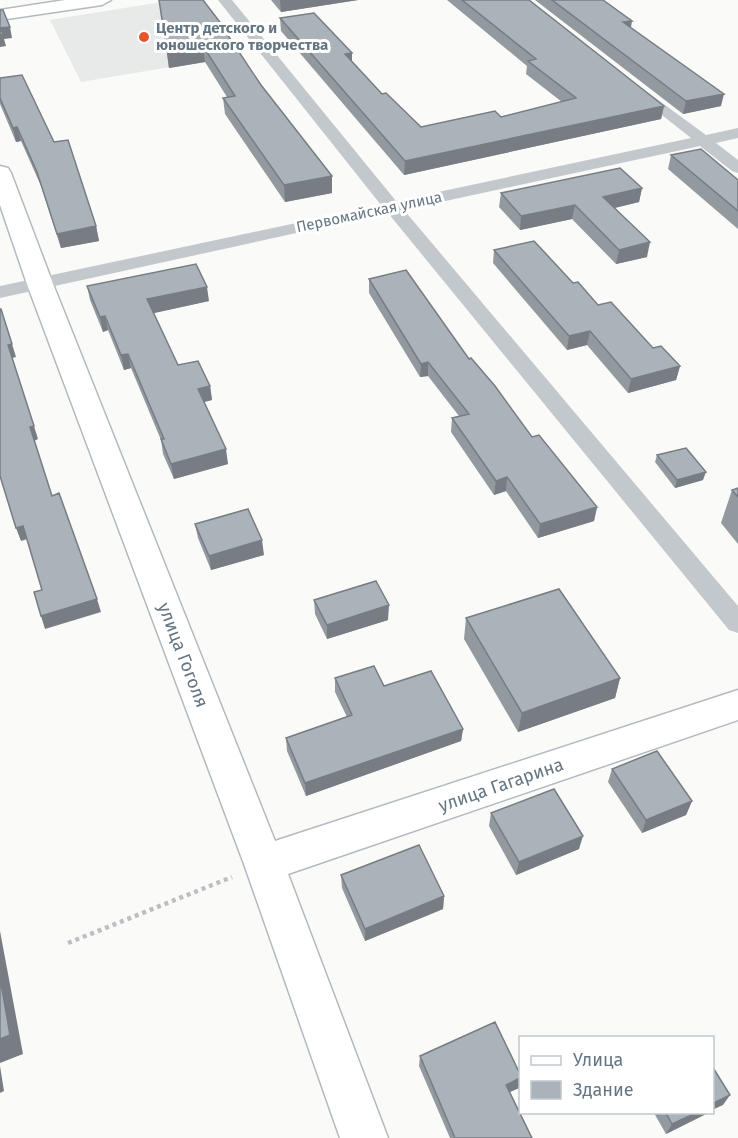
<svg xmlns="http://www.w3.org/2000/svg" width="738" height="1138" viewBox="0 0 738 1138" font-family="'Fira Sans',sans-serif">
	<rect width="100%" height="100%" fill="#fafaf8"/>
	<path fill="#e8e9e9" d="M174,0H204L242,55L81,82L50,20Z"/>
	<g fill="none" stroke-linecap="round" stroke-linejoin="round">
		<g stroke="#b3babf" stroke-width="3">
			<path id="secondary" d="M65,0H111L102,5L0,20V10Z
				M0,166L8,168L11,173L53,284L275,841L738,690V720L288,874L388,1138H340L244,864L27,284L0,205Z"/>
		</g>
		<path stroke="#bbbfc2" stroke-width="4.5" stroke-dasharray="4 4" stroke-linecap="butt" d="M68,943L232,877"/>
		<path fill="#c3c8cc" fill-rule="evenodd" d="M218,0H232L396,201L691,138L634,93L632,90L634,87L639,86L706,135L738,128V138L716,143L738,160V173L732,171L700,146L404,210L738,606V633L729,630L388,213L0,298V286L381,205Z"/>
		<use href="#secondary" fill="#fff" fill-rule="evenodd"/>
	</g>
	<path fill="#929a9f" d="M159,0L229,38L332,193L285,202L225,114L223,98L227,97L205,62L169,68Z
		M271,0H358L281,12Z
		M447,0H529L664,106L661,119L404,175L281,31L280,18L352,53V62L382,94L421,127L501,117L562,102L526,74L527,66Z
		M535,0H603L631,28L721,106L683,114Z
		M0,78L54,142L96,226L99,241L61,248L41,186L21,141L16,142L0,104Z
		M671,155L738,180V229L668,169Z
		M642,188L639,202L615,208L647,257L616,264L572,219L520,230L499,207L501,193Z
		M494,250L573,283L598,305L653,348L680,366L676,380L628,393L587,345L567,350L493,263Z
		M369,279L469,359L532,437L597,507L594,521L538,538L506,491L494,495L451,432L452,418L459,416L428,376L420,377L369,293Z
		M87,286L209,301L153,313L178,365L210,386L212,400L204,402L228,464L174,479L163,454L161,440L131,368L124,370L108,330L103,332L90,300Z
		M657,455L703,480L675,488L655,462Z
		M738,488V544L721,523L732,490Z
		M195,524L264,555L211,570L198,538Z
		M314,600L388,620L327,639L315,614Z
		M466,618L620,678L615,698L518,732L464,639Z
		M335,678L384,686L463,729L461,741L306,796L287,751L286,738L347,717L335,692Z
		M612,769L692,801L686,815L642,833L608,782Z
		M491,813L579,849L516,875L489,826Z
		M341,875L444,896L443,909L365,941L342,888Z
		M420,1056L519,1088L510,1092L532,1138H450L419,1066Z
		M654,1113H708L666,1134Z"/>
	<path fill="#777d82" d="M280,0H358L281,12Z
		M632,21L630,33L623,22Z
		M10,27L12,38L4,39L6,46L0,47V28Z
		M203,46L205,62L169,68L167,52Z
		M352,53V66L345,54Z
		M724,94L721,106L683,114L686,101Z
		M664,106L661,119L404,175L405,161Z
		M17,127L21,141L16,142L13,128Z
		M332,176V193L285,202L284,185Z
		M642,188L639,202L601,211L603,197Z
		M575,205L572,219L520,230L521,216Z
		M96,226L99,241L61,248L57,234Z
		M650,242L647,257L616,264L619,250Z
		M207,287L209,301L150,314L147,299Z
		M105,316L108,330L103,332L100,317Z
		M590,331L587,345L567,350L569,336Z
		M12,344L16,357L12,358L8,345Z
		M128,354L131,368L124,370L121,355Z
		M428,362V376L420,377L421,364Z
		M680,366L676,380L628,393L631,379Z
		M210,386L212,400L200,403L198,389Z
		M34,426L38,439L34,441L30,427Z
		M226,449L228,464L174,479L171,464Z
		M706,472L703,480L675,488L677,480Z
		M507,477L506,491L494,495L496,481Z
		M597,507L594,521L538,538L540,524Z
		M23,526L27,539L21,541L16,528Z
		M262,540L264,555L211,570L209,556Z
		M97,599L101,612L45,629L41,616Z
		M389,605L388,620L327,639V625Z
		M620,678L615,698L518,732L522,713Z
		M463,729L461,741L306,796L305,783Z
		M692,801L686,815L642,833L646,820Z
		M583,836L579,849L516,875L519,862Z
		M444,896L443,909L365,941V929Z
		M0,931L23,1054L0,1063Z
		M0,1066L4,1091L0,1093Z
		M520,1078L519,1088L503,1095L506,1085Z
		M730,1095L723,1105L712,1110V1104Z
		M696,1113H708L666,1134L672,1124Z"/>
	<path fill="#aab3b9" stroke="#777d82" stroke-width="1.5" d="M159,0H203L229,34H227L261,85L332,176L284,185L223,98L235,96L203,46L167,52Z
		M462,0H529L664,106L405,161L280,18L314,13L352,53L345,54L382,94L386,93L421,127L495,111L501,117L576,98L528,61L536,59Z
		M552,0H603L632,21L623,22L724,94L686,101Z
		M0,10H3L10,27L0,28L3,34L0,35Z
		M22,75L54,142L68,140L96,226L57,234L37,172L17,127L13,128L0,98V78Z
		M701,149L738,180V211L671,155Z
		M620,168L642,188L603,197L650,242L619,250L575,205L521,216L501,193Z
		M534,241L573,283L578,282L598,305L611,302L653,348L661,346L680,366L631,379L590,331L569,336L494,250Z
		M196,264L207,287L147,299L178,365L198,361L210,386L198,389L226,449L171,464L161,439H164L128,354L121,355L105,316L100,317L87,286Z
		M406,270L469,359L471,358L495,386L532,437L539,435L597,507L540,524L507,477L496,481L452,418L469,414L428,362L421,364L369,279Z
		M0,309H1L12,344L8,345L34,426L30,427L52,496L59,493L97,599L41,616L34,592L42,590L23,526L16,528L0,476Z
		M686,448L706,472L677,480L657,455Z
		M738,488V497L732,490Z
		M248,509L262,540L209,556L195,524Z
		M376,581L389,605L327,625L314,600Z
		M559,589L620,678L522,713L466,618Z
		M374,666L384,686L431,671L463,729L305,783L286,738L352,715L335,678Z
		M657,751L692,801L646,820L612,769Z
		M554,789L583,836L519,862L491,813Z
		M419,845L444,896L365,929L341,875Z
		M0,978L10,1035L0,1039Z
		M495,1022L520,1074V1078L506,1085L532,1138H455L420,1056Z
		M712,1066L730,1095L712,1104Z
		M666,1113H696L672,1124Z"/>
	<circle fill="#e4572e" stroke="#fff" stroke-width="2" cx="144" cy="37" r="6"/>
	<g text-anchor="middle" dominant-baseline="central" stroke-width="6" stroke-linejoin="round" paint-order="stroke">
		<g font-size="15" font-weight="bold" fill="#657683" stroke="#fff" text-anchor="start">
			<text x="156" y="28">Центр детского и<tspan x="156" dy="17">юношеского творчества</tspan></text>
		</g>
		<g font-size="15" fill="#657683" stroke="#fff">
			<text transform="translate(369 212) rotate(-12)">Первомайская улица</text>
		</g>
		<g font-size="18" fill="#657683" stroke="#fff">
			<text transform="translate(183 655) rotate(69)">улица Гоголя</text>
			<text transform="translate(501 785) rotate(-19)">улица Гагарина</text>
		</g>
	</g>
	<rect x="519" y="1036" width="195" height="78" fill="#ffffff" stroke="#c1c8cd" stroke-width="1.5"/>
	<rect x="531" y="1056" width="30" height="9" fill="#ffffff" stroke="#c1c8cd" stroke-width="1.5"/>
	<text x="573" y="1066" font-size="18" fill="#657683">Улица</text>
	<rect x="531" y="1081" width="30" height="18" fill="#aab3b9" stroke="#c1c8cd" stroke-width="1.5"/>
	<text x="573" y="1096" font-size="18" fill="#657683">Здание</text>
</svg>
